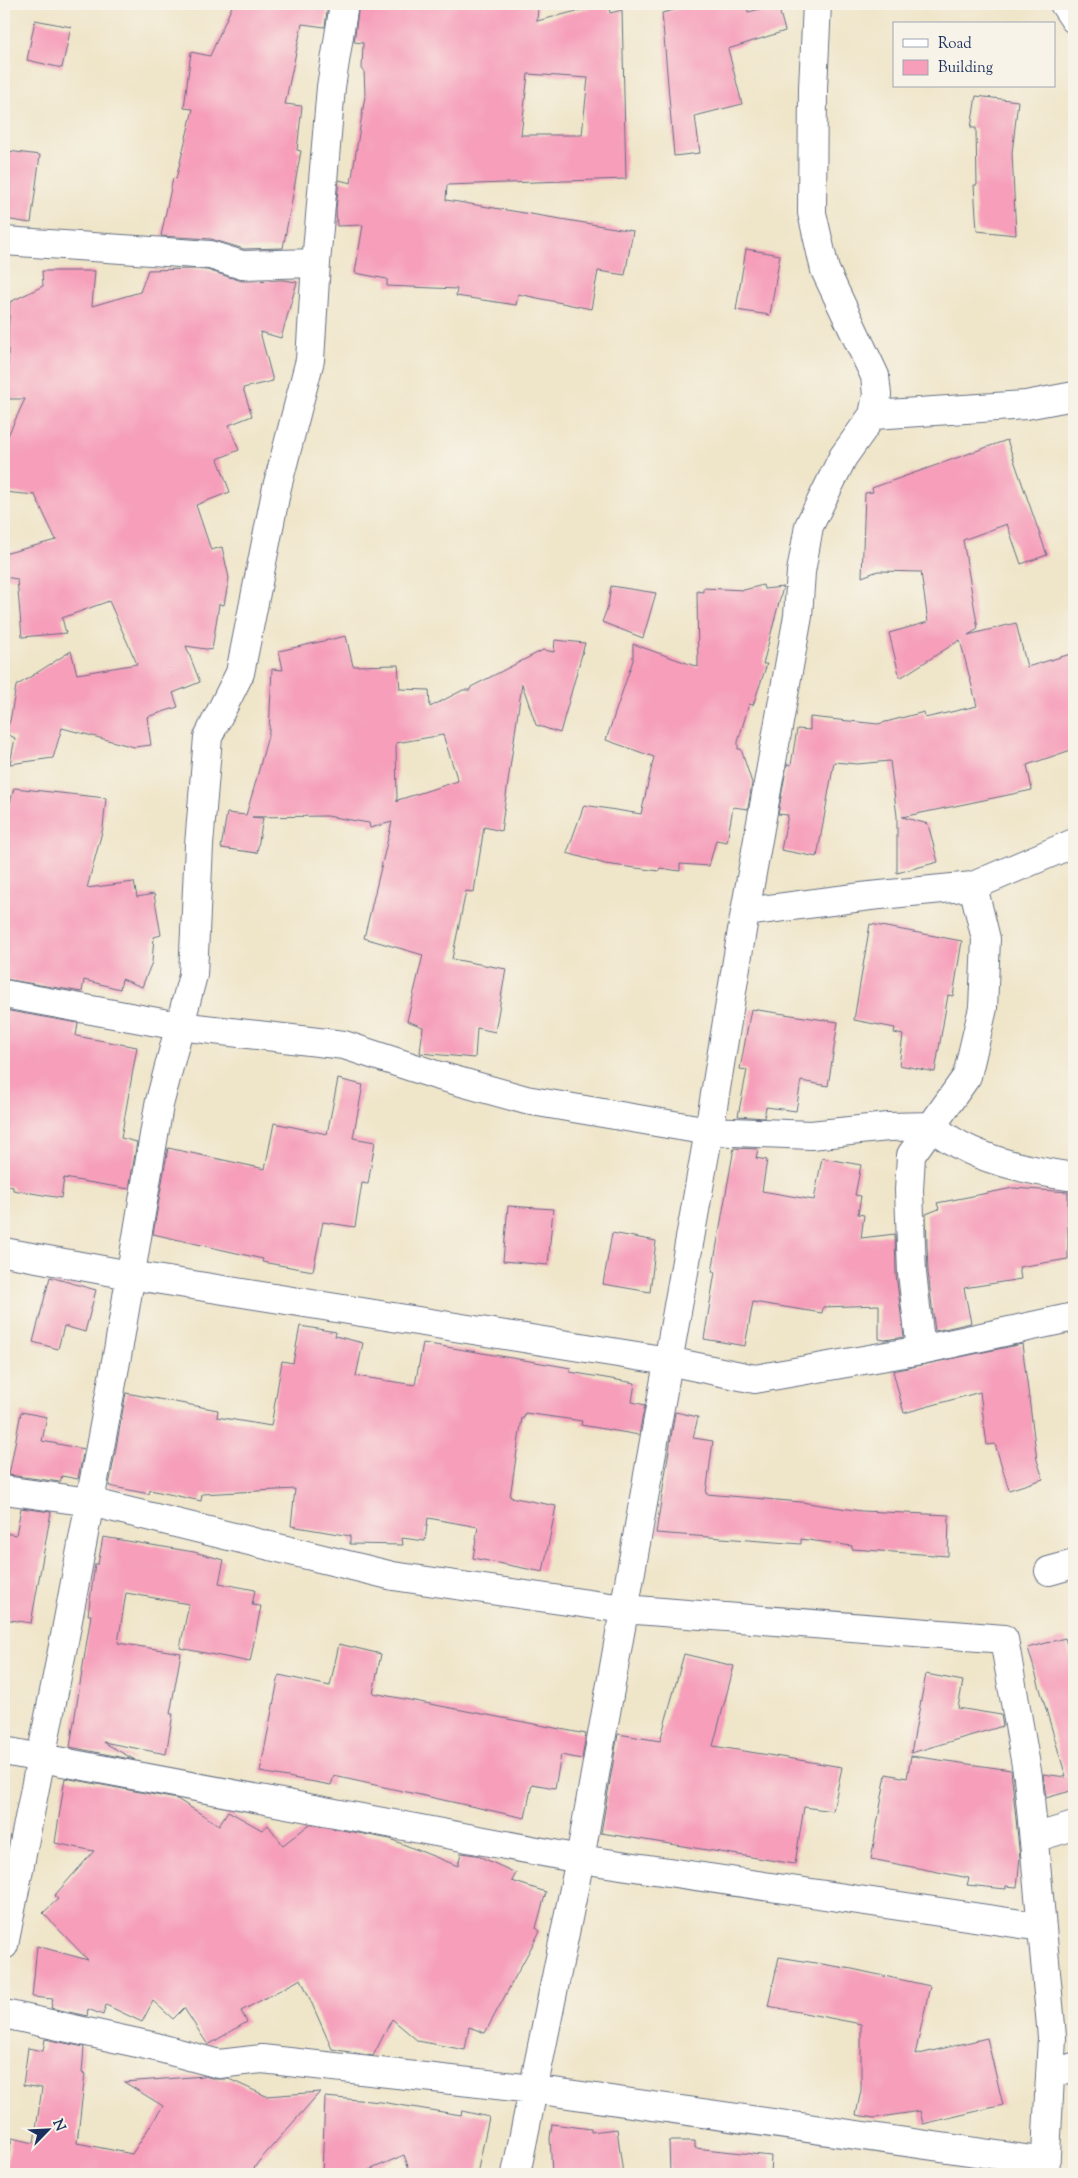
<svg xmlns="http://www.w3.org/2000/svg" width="1078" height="2178" viewBox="0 0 1078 2178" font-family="'Sorts Mill Goudy',serif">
	<rect width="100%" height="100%" fill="#f7f3e8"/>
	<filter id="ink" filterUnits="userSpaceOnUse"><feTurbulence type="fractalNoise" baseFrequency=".02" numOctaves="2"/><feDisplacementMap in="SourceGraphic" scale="10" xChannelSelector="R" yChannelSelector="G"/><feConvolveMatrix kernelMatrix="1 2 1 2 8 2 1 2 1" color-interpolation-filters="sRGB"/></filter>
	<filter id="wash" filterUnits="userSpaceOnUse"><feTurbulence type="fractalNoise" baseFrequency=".0096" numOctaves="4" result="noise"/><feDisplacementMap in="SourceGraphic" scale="20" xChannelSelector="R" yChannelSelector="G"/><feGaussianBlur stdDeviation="1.12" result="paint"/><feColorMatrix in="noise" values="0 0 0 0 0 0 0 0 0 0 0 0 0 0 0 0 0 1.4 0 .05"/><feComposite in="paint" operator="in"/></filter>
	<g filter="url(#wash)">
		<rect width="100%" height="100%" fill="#efe5c9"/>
		<g id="blocks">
			<path fill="#f69eba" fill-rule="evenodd" d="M233,4H328L325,27L302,24L285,104L302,106L297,150L301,151L283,248L244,249L211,239L161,236L173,178L176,179L193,109L184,108L191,52L210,56Z
				M359,4H514L538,7L537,21L605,4H608L610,13L622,10L626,179L447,185L446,200L633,231L625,275L598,271L591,309L518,294L516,305L456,296L457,289L387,286V279L355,273L363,225L337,226L336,209L339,180L351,183L365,96L364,70H362L363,43L354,42ZM528,74L588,78L582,135H521Z
				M700,4H746L748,12L778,5L785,31L728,49L742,104L695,116L700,153L674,156L662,13Z
				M35,20L71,27L62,68L27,60Z
				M976,96L1018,101L1012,153L1016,235L977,231L974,185H977L976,128H971Z
				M8,151L40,155L31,223L4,219V182Z
				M746,249L780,255L770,315L736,310Z
				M193,269L207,270L242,281L284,280L297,282L281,338L260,332L273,381L243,388L252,416L229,425L239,450L218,459L230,492L196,505L211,550L222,547L229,578L224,605L219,604L212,650L186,646L200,682L173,693L178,707L147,717L151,745L134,747L62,728L53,758L10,764L15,738L4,733L10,721L16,686L71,651L77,674L137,664L109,601L62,618L66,633L22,637L17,579L4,577V554L56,540L35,495L4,492V444L25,399H8V333L10,302L43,286L42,271H95L92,306L140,292L148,270Z
				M1007,440L1047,555L1021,564L1007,524L963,540L978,629L968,635L1016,623L1027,667L1074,653V749L1027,765L1032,790L902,817L928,824L938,862L897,873V816L890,761L857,764L834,762L817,857L781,850L788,815L778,814L787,764L791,765L797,729L810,730V717L878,724L924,712L925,718L977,706L960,640L900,678L889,633L928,622L921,572L878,571L862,577L865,493L873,492L872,488Z
				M763,585L764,589L783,587L763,664H767L753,705L749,704L738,742V749H741L752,783L748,809L733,807L727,842L716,840L709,866L680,864V871L660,868L659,871L605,864L567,853L584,805L641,814L654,757L606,740L633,660V644L698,667L697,591L703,592V588L744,590Z
				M611,586L656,593L643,638L602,622L608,606Z
				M346,636L353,666L398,665L400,689L429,690L430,707L463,690H470L471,687L543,650L554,652L555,640L585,643L560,733L536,725L522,684L501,831L484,827L474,892L466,891L452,959L506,969L495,1032L477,1028L475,1058L420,1053L423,1027L407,1021L423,955L364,938L392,822L370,828L369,823L327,816L252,817L263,818L257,853L221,848L227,813L246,815L254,788L269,732L272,669L283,670L279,651ZM443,735L458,781L398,800L397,802L396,743Z
				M14,788L106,798L103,828L87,888L134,882L137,897L154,894L161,935L154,937L152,962L142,987L122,979L120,989L84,980L82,992L4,979V825Z
				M870,924L962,941L953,996L948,995L935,1072L899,1065L903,1035L894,1033L895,1028L854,1020Z
				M751,1009L838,1022L828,1086L801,1081L796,1111L766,1107L764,1118L738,1116L747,1070L740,1069Z
				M4,1010L78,1023L76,1036L137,1047L121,1138L137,1142L129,1189L64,1178L61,1198L13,1190V1187L4,1185Z
				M338,1079L363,1085L353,1138L375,1142L368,1184L362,1183L355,1227L323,1222L313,1271L262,1262L263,1259L153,1234L168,1148L265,1169L274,1123L327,1134Z
				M734,1148L758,1149L756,1158L767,1160L762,1191L814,1200L822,1158L861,1165L855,1195L861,1196L858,1214L864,1215L861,1238L895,1234L896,1275L904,1337L885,1340L879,1339V1305L823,1307L822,1313L753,1302L745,1346L704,1339L715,1272H712Z
				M1013,1188L1068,1192V1259L1019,1267L1021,1279L964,1288L971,1323L935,1331L928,1272L926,1214L939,1209L937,1203Z
				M508,1206L553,1209L548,1265L503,1261Z
				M612,1233L656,1241L650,1292L603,1284Z
				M50,1277L96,1290L85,1332L64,1326L58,1349L33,1342Z
				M300,1326L336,1332L335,1336L363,1343L356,1376L415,1385L423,1343L571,1368L570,1372L635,1383L632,1402L645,1405L639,1435L581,1425L582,1421L525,1413L524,1418H522L510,1497L556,1506L543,1572L473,1558L478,1527L428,1518L425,1541L402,1538L403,1545L350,1544V1536L291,1526L295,1489L202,1494L201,1501L150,1490L149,1494L109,1486L126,1393L218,1410L217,1417L271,1426L282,1361L293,1363Z
				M1022,1344L1037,1460L1043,1479L1009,1490L995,1444L987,1445L980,1392L904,1413L893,1371Z
				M21,1412L47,1417L42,1441L84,1449L78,1479L62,1476L60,1482L9,1475Z
				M675,1412L698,1417L693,1438L713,1441L706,1494L801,1502L861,1511L949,1515L948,1556L852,1549V1546L801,1539V1544L656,1533Z
				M21,1508L51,1512L31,1623L4,1619V1533L16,1535Z
				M103,1537L194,1552L224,1560L219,1583L255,1590L252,1605L261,1606L250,1662L180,1648L189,1604L126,1593L118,1643L181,1653L170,1714H173L166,1754L103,1742L135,1760L70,1747L91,1615H88L95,1564H98Z
				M1065,1638L1074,1668V1683L1068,1685L1074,1706V1790L1046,1798L1043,1774L1066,1777L1028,1648Z
				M339,1644L381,1654L373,1693L586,1734L582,1759L561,1755L555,1788L532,1784L525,1818L334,1776L331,1785L260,1772L279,1675L330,1686Z
				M684,1654L734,1666L713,1746L842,1767L833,1811L804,1807L795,1864L601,1833L618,1734L660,1741Z
				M926,1674L963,1681L958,1708L1001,1715L1003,1726L911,1753Z
				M911,1756L1011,1770L1020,1858L1017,1887L1006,1886V1889L967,1885L969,1878L871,1859L886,1774L907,1778Z
				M65,1778L177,1799L219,1825L228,1811L262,1830L268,1825L283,1845L310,1824L390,1839L458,1866L461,1853L476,1855L516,1873L512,1881L546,1892L536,1928L540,1931L485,2033L469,2027L465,2050L418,2041L392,2019L373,2056L332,2049L301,1979L241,2011L247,2022L208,2045L184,2008L173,2019L153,2001L142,2022L106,2005L103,2015L88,2009L87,2016L51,2008L53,1999L32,1997L37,1946L88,1960L43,1913L58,1899L54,1896L94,1851L55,1843Z
				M779,1957L852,1969L930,1986L915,2055L987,2038L1003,2105L923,2124L920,2111L874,2118L856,2115L861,2090V2024L768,2006Z
				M45,2039L84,2047L82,2073L85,2074L77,2143L132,2154L163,2106L124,2082L205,2076L215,2079H229L266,2096L320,2092L259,2161L250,2174H4L12,2138L34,2143L42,2088L23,2085L28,2048L43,2051Z
				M325,2097L381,2102L461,2115L462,2111L489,2117L477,2174H411L404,2155L360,2174H322Z
				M552,2124L591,2129V2132L617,2129L623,2174H552L550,2138Z
				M669,2141H695V2148L771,2156L770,2174H670Z"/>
		</g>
	</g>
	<g filter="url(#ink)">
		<use href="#blocks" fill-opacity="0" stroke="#656f83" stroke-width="1"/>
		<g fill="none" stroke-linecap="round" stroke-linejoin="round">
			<g stroke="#656f83" stroke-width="30">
				<path id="street" d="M817,4L813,88L812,213L825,270L875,376L877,395L873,415L843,457L809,526L801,572L798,616L745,912L709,1131L811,1135L888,1127L932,1126C969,1159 1026,1170 1074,1177
					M1064,4L1074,19
					M4,241L210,255L242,265L316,263
					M873,415L1026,405L1074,396
					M973,886L986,939L983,1008L967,1076L911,1155L909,1190L912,1273L921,1350L1074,1317
					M745,912L870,896L973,886L1074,843
					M4,994L179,1026L344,1045L436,1075L526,1100L709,1131L580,1859L516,2174
					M4,1252L130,1275L668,1361L755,1379L921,1350
					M4,1490L90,1502L393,1576L624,1609L1004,1639L1028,1777L1052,2037L1045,2174
					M1049,1571L1074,1564
					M4,1751L580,1859L1042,1927
					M1034,1838L1074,1826
					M4,1945L65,1636L119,1345L159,1105L193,975L199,845L208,737L240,673L277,487L310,360L316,263L331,87L344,4
					M4,2014L156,2047L219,2064L262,2059L533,2089L1046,2162
					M1050,2074L1074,2067"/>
			</g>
			<use href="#street" stroke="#fff" stroke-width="28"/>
		</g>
	</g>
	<rect width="1078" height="2178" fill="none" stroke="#f7f3e8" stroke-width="20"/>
	<rect x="893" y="22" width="162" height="65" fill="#f7f3e8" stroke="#9fa5b1"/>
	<rect x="903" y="39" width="25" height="8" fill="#ffffff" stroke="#9fa5b1"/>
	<text x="938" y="48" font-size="15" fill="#1b2f5e">Road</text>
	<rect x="903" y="60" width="25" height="15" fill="#f69eba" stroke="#9fa5b1"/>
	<text x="938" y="72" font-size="15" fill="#1b2f5e">Building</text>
	<g transform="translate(48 2130) rotate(66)" stroke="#f7f3e8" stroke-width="4" paint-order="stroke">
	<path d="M0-4L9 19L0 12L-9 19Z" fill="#1b2f5e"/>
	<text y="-8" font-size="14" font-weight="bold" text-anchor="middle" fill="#1b2f5e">N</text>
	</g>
</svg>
